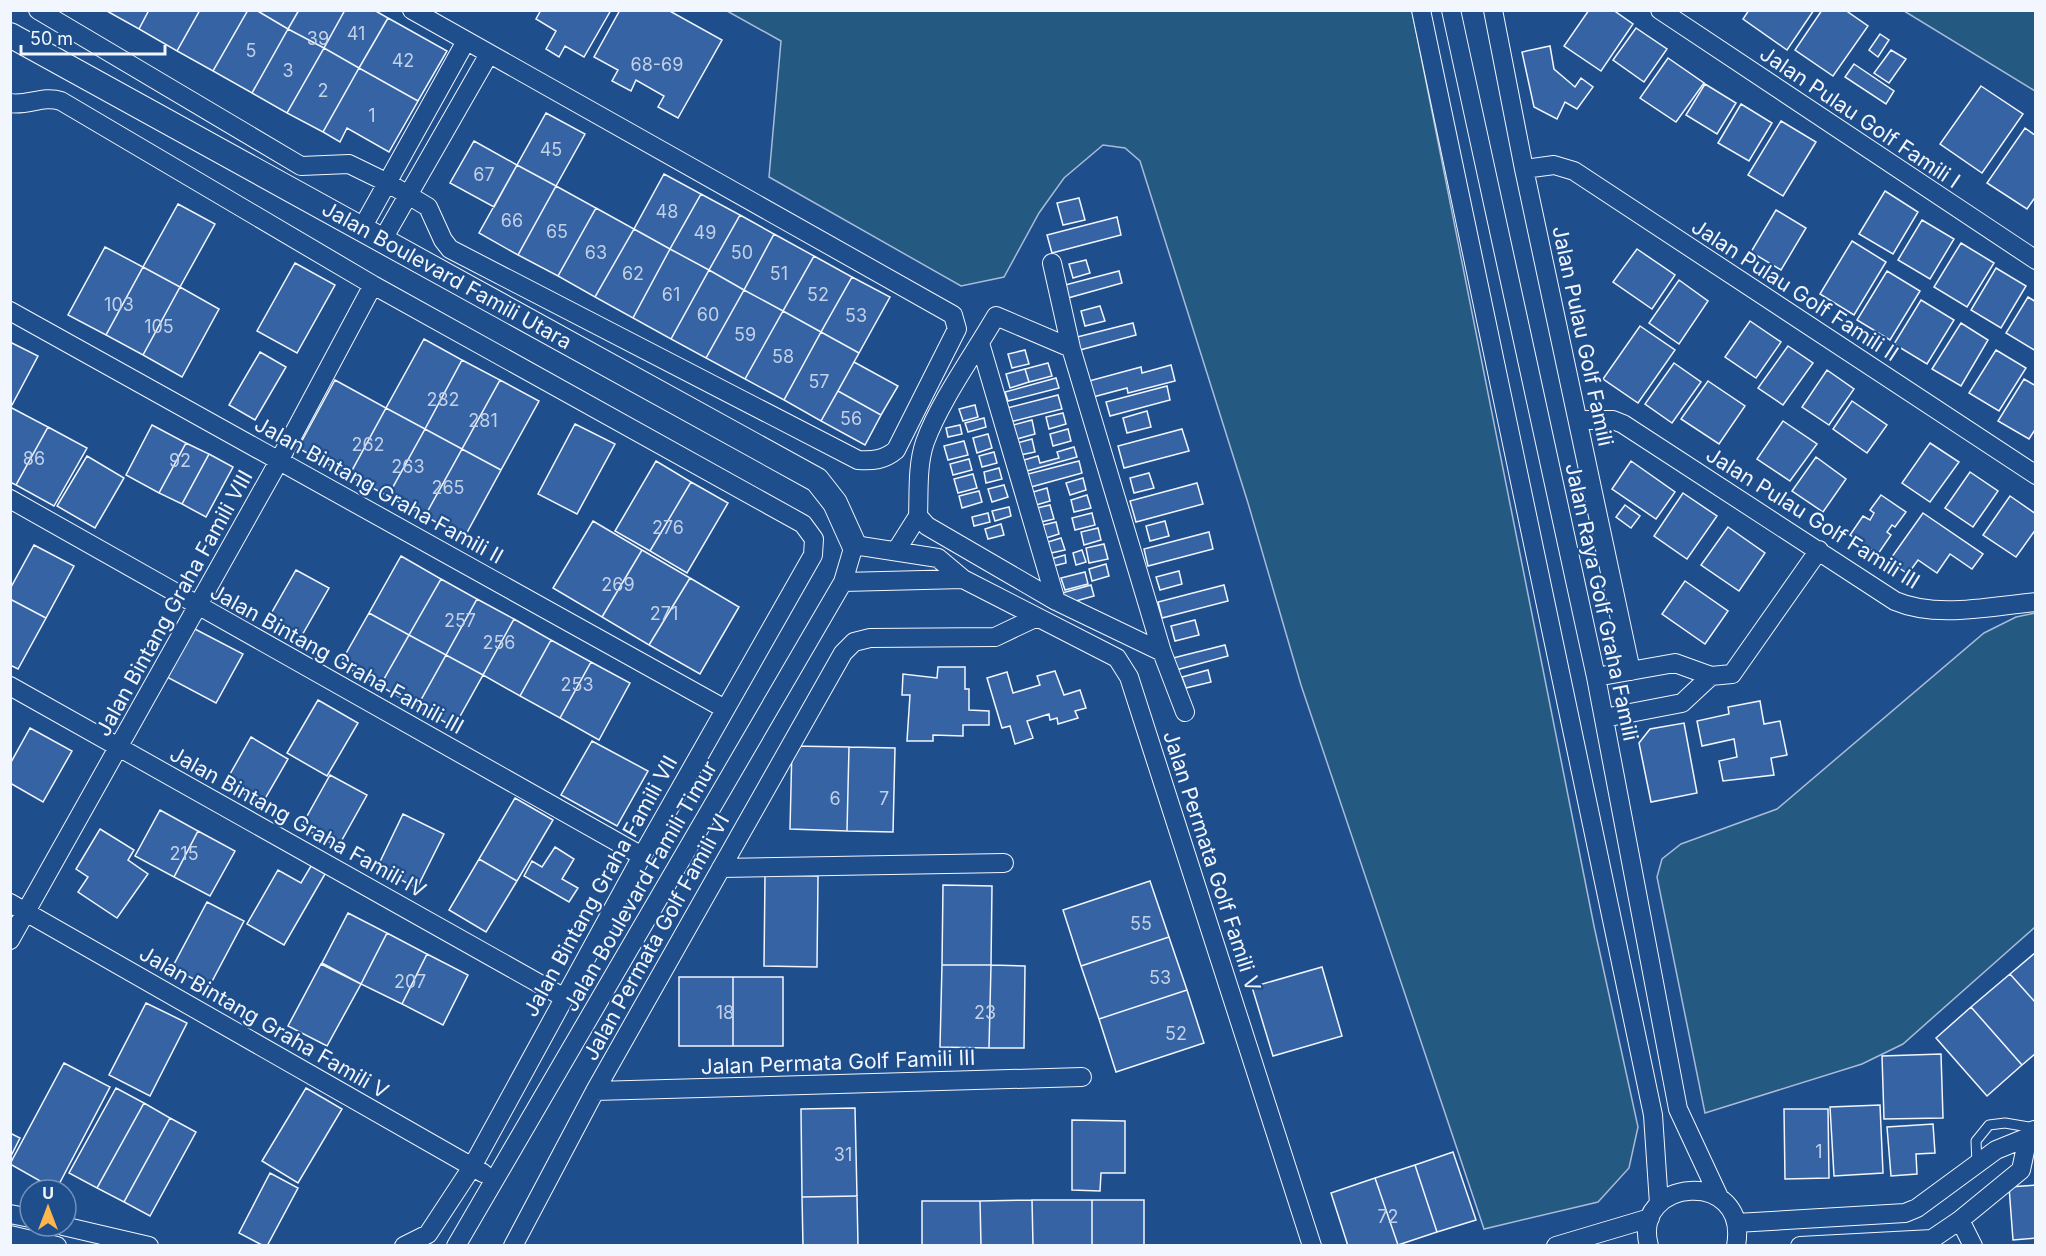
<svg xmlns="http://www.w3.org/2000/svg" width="2046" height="1256" viewBox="0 0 2046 1256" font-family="Inter,sans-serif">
	<rect width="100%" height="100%" fill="#1f4e8c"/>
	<path fill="#245a82" stroke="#a8bbd7" stroke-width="1.5" d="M727,11H1412L1594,926L1638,1127L1629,1168L1598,1202L1484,1229L1301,685L1248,503L1140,161L1125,148L1103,145L1064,178L1039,213L1004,277L961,286L769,177L781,41Z
		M1904,11H2035V91Z
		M2035,613V927L1903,1044L1862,1064L1705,1113L1657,877L1662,859L1681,844L1777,809L1984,633L2016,617Z"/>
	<path fill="#3563a3" stroke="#f2f6ff" stroke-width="1.5" d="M105,10H149L139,29Z
		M149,10H200L177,51L139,29Z
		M200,10H248L213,71L177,51Z
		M248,10H256L288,29L252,93L213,71Z
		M256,10H299L288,29Z
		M299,10H345L324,48L288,29Z
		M345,10H374L388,18L359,68L324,48Z
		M541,10H611L584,57L565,46L559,57L546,49L556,31L536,19Z
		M620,10H668L722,40L678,118L658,107L664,96L636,80L631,91L612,81L618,70L594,57Z
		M1589,10H1613L1633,24L1601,71L1564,46Z
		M1749,10H1814L1787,50L1743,19Z
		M1822,10H1845L1868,26L1833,76L1795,50Z
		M388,18L447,51L418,101L359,68Z
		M1636,28L1667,49L1644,82L1613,60Z
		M288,29L324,48L287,113L252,93Z
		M1880,34L1889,40L1878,57L1869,50Z
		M1550,46L1554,69L1575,87L1581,78L1593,87L1577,109L1565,102L1557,119L1534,107L1522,52Z
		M324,48L359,68L323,132L287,113Z
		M1891,50L1906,59L1889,83L1874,73Z
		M1668,58L1704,83L1676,122L1640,98Z
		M1854,64L1894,91L1886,104L1845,77Z
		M359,68L418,101L389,152L347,128L340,142L323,132Z
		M1705,84L1736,103L1717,134L1686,115Z
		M1981,86L2023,114L1982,173L1940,144Z
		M1741,104L1772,123L1749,161L1718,143Z
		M546,113L585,134L556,186L517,165Z
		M1781,121L1816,142L1783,196L1748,175Z
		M2025,128L2036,136V196L2027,209L1987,183Z
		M474,141L517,165L494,207L450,183Z
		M517,165L556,186L518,255L479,233Z
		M664,174L701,194L670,249L634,229Z
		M556,186L596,208L558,276L518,255Z
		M1885,191L1918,212L1893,254L1859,234Z
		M701,194L740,215L709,270L670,249Z
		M1079,198L1085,220L1063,225L1057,203Z
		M178,204L215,224L180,287L143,267Z
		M596,208L634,229L595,297L558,276Z
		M1776,210L1806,228L1781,270L1751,252Z
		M740,215L774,234L744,290L709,270Z
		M1117,217L1121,235L1052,253L1047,235Z
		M1922,220L1954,239L1930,279L1898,260Z
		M634,229L670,249L633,318L595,297Z
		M774,234L814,256L783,311L744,290Z
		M1852,241L1886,262L1854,315L1820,294Z
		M1961,243L1994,263L1967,307L1934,287Z
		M105,247L143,267L106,335L68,315Z
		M670,249L709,270L671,339L633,318Z
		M1637,249L1675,275L1652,309L1613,282Z
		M814,256L852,277L821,332L783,311Z
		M1086,260L1090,273L1073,278L1069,264Z
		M295,263L335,285L297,353L257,331Z
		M143,267L180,287L143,355L106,335Z
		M1996,268L2026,286L2001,328L1971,310Z
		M709,270L744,290L706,358L671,339Z
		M1119,271L1122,283L1068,298L1065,285Z
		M1887,271L1920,291L1890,340L1857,320Z
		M852,277L890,297L859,353L821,332Z
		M1679,280L1708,301L1679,344L1649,323Z
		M180,287L219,309L182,377L143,355Z
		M744,290L783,311L745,379L706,358Z
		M2028,297L2036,302V351L2006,333Z
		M1921,300L1954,320L1927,364L1894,344Z
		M1100,306L1105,321L1085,326L1081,311Z
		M783,311L821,332L784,400L745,379Z
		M1750,321L1781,342L1756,378L1725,357Z
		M1133,323L1136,335L1080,350L1077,337Z
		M1961,323L1988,340L1961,386L1932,369Z
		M1640,326L1675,350L1638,403L1603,379Z
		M821,332L859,353L821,421L784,400Z
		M424,339L462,360L425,429L386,408Z
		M10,342L38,356L12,405H10Z
		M1788,346L1813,363L1783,405L1758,388Z
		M1025,350L1029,364L1012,368L1008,354Z
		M1996,350L2026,368L1999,411L1969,393Z
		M260,352L286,367L255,420L229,405Z
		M462,360L500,380L462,449L425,429Z
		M854,362L898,386L881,415L838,391Z
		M1048,363L1052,376L1029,382L1025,369Z
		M1674,363L1701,382L1672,423L1645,404Z
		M1171,365L1175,381L1128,393L1127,388L1093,397L1089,381L1141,367L1142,373Z
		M1025,369L1029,382L1010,388L1006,374Z
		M1827,370L1854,389L1829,425L1802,407Z
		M1056,378L1059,388L1008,401L1005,392Z
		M2024,379L2036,386V428L2029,439L1998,421Z
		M335,380L386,408L349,476L298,448Z
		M500,380L539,401L501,470L462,449Z
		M1708,381L1745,406L1719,444L1681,419Z
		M1167,386L1170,400L1110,416L1106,402Z
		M838,391L881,415L865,445L821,421Z
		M1058,395L1062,409L1010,422L1007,408Z
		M1852,401L1887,425L1867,453L1833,429Z
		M975,405L978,417L963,421L959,409Z
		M10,407L48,427L16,485L10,482Z
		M386,408L425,429L388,496L349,476Z
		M1147,411L1151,427L1127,433L1123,418Z
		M1063,413L1066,424L1049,429L1046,417Z
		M984,418L986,427L968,432L965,423Z
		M1032,420L1035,434L1017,439L1013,425Z
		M1783,421L1817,444L1790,481L1757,459Z
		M575,424L615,444L577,514L538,494Z
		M152,425L186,443L159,493L126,475Z
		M960,425L962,434L948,437L946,428Z
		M48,427L87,448L54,506L16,485Z
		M425,429L462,449L425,516L388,496Z
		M1068,429L1071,441L1053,446L1050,434Z
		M1182,429L1189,451L1124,468L1118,446Z
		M988,434L992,448L977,453L973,438Z
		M1032,439L1035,452L1020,455L1017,443Z
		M964,441L968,455L948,460L944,446Z
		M186,443L209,454L182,504L159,493Z
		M1930,443L1959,462L1930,502L1902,483Z
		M1074,447L1077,457L1027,471L1024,460L1038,456L1040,463L1059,458L1057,452Z
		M462,449L501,470L464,538L425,516Z
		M994,452L997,463L982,467L979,456Z
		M209,454L233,467L206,517L182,504Z
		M87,456L124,478L95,528L57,506Z
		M1816,457L1846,479L1823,512L1792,491Z
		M969,459L972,470L953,475L950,464Z
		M656,461L691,482L650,551L615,531Z
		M1079,461L1082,473L1031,487L1028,474Z
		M1631,461L1675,492L1656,519L1612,489Z
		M999,468L1002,479L986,483L984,472Z
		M1970,472L1998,491L1973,527L1945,508Z
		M1149,473L1154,488L1134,493L1130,478Z
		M973,474L977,488L958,493L954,479Z
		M1083,478L1086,490L1070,495L1066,483Z
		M691,482L728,503L687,573L650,551Z
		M1197,483L1203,504L1136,522L1130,501Z
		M1004,485L1008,497L992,502L988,489Z
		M1047,488L1050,501L1036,505L1033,492Z
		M979,491L982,502L962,508L959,496Z
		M1683,493L1717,516L1687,559L1654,536Z
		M1087,495L1091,508L1074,512L1071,500Z
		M1881,495L1906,512L1895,527L1892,525L1887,532L1891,535L1878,554L1850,535L1863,516L1870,520L1874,513L1870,510Z
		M2010,496L2036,514V529L2016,557L1983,535Z
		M1050,505L1054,519L1041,522L1037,508Z
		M1625,505L1640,516L1631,528L1616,517Z
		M1009,507L1011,516L995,521L992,511Z
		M988,513L990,522L974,526L972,517Z
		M1092,513L1095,525L1075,530L1072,518Z
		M1923,513L1983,554L1972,569L1950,554L1937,573L1918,560L1908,574L1889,561Z
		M593,521L642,550L602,617L553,588Z
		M1165,521L1169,536L1150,541L1146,526Z
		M1056,522L1059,534L1046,538L1043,525Z
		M1001,524L1004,535L988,539L985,529Z
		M1728,527L1765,553L1739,591L1701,565Z
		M1098,528L1101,540L1084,545L1081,532Z
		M1209,532L1213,549L1148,566L1144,549Z
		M1061,538L1065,550L1051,553L1048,542Z
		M1104,544L1108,559L1089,563L1086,548Z
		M34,545L74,566L46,618L10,599V589Z
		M642,550L690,578L649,645L602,617Z
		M1082,550L1086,562L1076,565L1073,553Z
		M1065,555L1066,563L1053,566L1051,559Z
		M401,556L441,579L409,635L369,613Z
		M1106,564L1109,576L1092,581L1089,569Z
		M296,570L329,588L301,637L268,619Z
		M1179,571L1182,584L1160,590L1156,577Z
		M1085,572L1088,584L1065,590L1061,578Z
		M690,578L739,607L700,674L649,645Z
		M441,579L477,599L446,655L409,635Z
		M1685,581L1728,611L1705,644L1662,614Z
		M1091,585L1094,596L1065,604L1062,593Z
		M1224,585L1228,601L1162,618L1158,602Z
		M10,599L46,618L18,669L10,665Z
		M477,599L514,619L483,675L446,655Z
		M369,613L409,635L380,686L340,664Z
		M514,619L551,640L520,696L483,675Z
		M1195,620L1199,635L1175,641L1171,626Z
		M191,627L243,654L216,703L165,676Z
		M409,635L446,655L417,707L380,686Z
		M551,640L591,662L560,718L520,696Z
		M1225,645L1228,656L1176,670L1173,658Z
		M446,655L483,675L454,727L417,707Z
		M591,662L630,683L599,740L560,718Z
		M938,667H965V689H969V710L989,711V725H963V736L933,735V741H907L910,695H902L903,674L937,678Z
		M1208,670L1211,682L1186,688L1182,677Z
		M1055,671L1064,695L1080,690L1086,708L1075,711L1078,718L1058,724L1057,718L1050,720L1049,714L1027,721L1033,738L1015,744L1010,726L1002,728L987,678L1007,672L1013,693L1040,685L1037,676Z
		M318,700L358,723L327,776L287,753Z
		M1760,701L1764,724L1780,721L1787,755L1771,758L1774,775L1723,781L1719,761L1737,757L1734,739L1702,746L1697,721L1729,714L1728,707Z
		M1684,723L1697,793L1651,802L1639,743L1650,729Z
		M30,728L72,751L43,802L10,783V764Z
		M251,737L288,759L262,804L225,783Z
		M592,741L648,771L617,826L561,795Z
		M792,746L849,747L847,831L790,829Z
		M849,747L895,748L893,832L847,831Z
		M330,775L367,795L338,847L301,827Z
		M515,798L553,820L517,881L479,859Z
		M160,810L198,831L174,877L135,856Z
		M403,814L444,834L417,888L377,868Z
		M100,829L134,850L128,860L148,874L117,918L78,892L88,877L76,869Z
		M198,831L235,851L210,896L174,877Z
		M555,847L574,859L562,879L578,888L569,902L524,876L532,861L542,867Z
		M479,859L517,881L486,932L449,910Z
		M311,866L325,874L284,945L247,924L278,870L301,883Z
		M765,875L818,876L817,967L764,966Z
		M1150,881L1169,937L1081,966L1063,910Z
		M943,885L992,886L991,965H942Z
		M207,902L244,921L209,987L172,968Z
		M348,913L387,933L361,984L322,963Z
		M387,933L427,954L402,1004L361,984Z
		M1169,937L1187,990L1099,1019L1081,966Z
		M2036,952V1003L2010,974Z
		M427,954L468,975L443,1025L402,1004Z
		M321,964L361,984L327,1046L288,1026Z
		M942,965H991L989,1048L940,1047Z
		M991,965L1025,966L1024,1048H989Z
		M1322,967L1342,1036L1273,1056L1252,987Z
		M2010,974L2036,1003V1053L2022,1065L1971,1007Z
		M679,977H733V1046H679Z
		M733,977H783V1046H733Z
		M1187,990L1204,1043L1116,1072L1099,1019Z
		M146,1003L187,1023L150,1096L109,1075Z
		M1971,1007L2022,1065L1987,1096L1936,1038Z
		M1941,1054L1943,1118L1884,1119L1882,1056Z
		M64,1063L110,1087L56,1190L10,1164Z
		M116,1088L144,1103L97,1188L69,1173Z
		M306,1088L342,1109L298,1183L262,1161Z
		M144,1103L170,1118L124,1202L97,1188Z
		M1880,1105L1883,1173L1834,1176L1830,1107Z
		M855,1108L857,1196L802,1197L801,1109Z
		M1784,1109H1828L1829,1178L1785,1179Z
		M170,1118L196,1132L150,1216L124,1202Z
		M1072,1120L1125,1121V1173H1101L1100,1191L1072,1190Z
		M1933,1124L1935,1153L1916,1154L1917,1174L1891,1176L1887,1127Z
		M10,1133L20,1138L10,1158Z
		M1453,1152L1476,1220L1437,1232L1415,1165Z
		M1415,1165L1437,1232L1398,1245L1375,1178Z
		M270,1173L298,1188L267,1246H264L239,1233Z
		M1375,1178L1398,1245L1348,1246L1331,1193Z
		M2036,1185V1238L2013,1240L2009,1187Z
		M857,1196L858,1246H803L802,1197Z
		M1032,1200H1092V1246H1033Z
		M1032,1200L1033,1246H981L980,1201Z
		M1092,1200H1144V1246H1092Z
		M922,1201H980L981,1246H922Z"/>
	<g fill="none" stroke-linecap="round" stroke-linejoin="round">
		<g stroke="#f2f6ff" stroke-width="11">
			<path id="lane" d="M1977,1164L1976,1141L1989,1125L2005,1123L2035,1128"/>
		</g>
		<g stroke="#f2f6ff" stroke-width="20">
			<path id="street" d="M38,10L301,166L349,164L388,183L428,207L443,240L450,249L858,460C873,461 884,460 896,450L957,329L953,315L412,10
				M1421,10L1653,1115L1659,1204
				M1451,10L1596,677L1678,1109L1719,1197
				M1493,10L1524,169L1631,671
				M1660,10L2036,260
				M10,103C28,106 43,95 61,101L373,285L803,524L814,539L813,555L642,856L472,1167L428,1234L404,1246
				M1524,169L1554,165L1574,171L2036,475
				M362,228L466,41
				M383,239L489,54
				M1052,263L1071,348L1162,652L1185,712
				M10,311L725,709
				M980,343L1056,601L1162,652
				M1579,420H1613L1623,424L1895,601C1937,619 1991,606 2036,602
				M10,499L642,856
				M896,551L918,516
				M843,582L963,579
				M1056,601L927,526L918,516C919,492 917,465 925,442C940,401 974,354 996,316L1071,348
				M1596,677L1675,663L1711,676L1732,674L1819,550
				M10,686L563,997
				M1604,718L1682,703L1711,676
				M721,868L1004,863
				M10,903L483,1173
				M10,940L280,459L373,285
				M595,1091L1082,1077
				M10,1214L30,1218
				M1960,1220L1973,1246
				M1736,1223L1905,1213L1917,1208L1996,1150L2028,1137
				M63,1226L149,1246
				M10,1235L57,1246
				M456,1246L843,582L854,545L938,558L963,579L1117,658L1129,677L1312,1246
				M513,1246L595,1091L843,653L854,642L870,638L995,637L1035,618
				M1556,1246L1650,1218
				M1649,1246C1630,1178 1750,1167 1736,1246
				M1800,1246L1932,1239L1960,1220L2021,1170L2028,1137L2034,1130"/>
		</g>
		<g stroke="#f2f6ff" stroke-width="26">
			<path id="secondary" d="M10,35L817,480L835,503L854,545"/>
		</g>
		<use href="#lane" stroke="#1f4e8c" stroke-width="9"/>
		<use href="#street" stroke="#1f4e8c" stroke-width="18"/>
		<use href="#secondary" stroke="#1f4e8c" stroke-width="24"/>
	</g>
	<g text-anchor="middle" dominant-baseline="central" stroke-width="4.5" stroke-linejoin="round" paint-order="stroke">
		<g font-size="18" fill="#c3d1e8">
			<text x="356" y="33">41</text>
			<text x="318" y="38">39</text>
			<text x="251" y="50">5</text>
			<text x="403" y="60">42</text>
			<text x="657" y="64">68-69</text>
			<text x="288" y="70">3</text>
			<text x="323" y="90">2</text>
			<text x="372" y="115">1</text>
			<text x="551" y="149">45</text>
			<text x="484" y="174">67</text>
			<text x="667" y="211">48</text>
			<text x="512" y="220">66</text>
			<text x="557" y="231">65</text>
			<text x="705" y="232">49</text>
			<text x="596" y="252">63</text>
			<text x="742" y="252">50</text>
			<text x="633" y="273">62</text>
			<text x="779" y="273">51</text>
			<text x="671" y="294">61</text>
			<text x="818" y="294">52</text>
			<text x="119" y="304">103</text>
			<text x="708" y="314">60</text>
			<text x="856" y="315">53</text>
			<text x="159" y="326">105</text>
			<text x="745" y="334">59</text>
			<text x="783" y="356">58</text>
			<text x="819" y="381">57</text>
			<text x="443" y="399">282</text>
			<text x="851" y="418">56</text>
			<text x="483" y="420">281</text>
			<text x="368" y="444">262</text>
			<text x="34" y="458">86</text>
			<text x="180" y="460">92</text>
			<text x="408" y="466">263</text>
			<text x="448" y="487">265</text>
			<text x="668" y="527">276</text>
			<text x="618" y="584">269</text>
			<text x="664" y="613">271</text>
			<text x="460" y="620">257</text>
			<text x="499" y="642">256</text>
			<text x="577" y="684">253</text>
			<text x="835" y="798">6</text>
			<text x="884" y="798">7</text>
			<text x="184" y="853">215</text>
			<text x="1141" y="923">55</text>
			<text x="1160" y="977">53</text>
			<text x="410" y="981">207</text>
			<text x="725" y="1012">18</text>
			<text x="985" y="1012">23</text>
			<text x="1176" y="1033">52</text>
			<text x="1819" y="1151">1</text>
			<text x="843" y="1154">31</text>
			<text x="1388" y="1216">72</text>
		</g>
		<g font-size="21" fill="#f2f6ff" stroke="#1f4e8c">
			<text transform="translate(1860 117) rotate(34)">Jalan Pulau Golf Famili I</text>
			<text transform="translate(447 275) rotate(29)">Jalan Boulevard Famili Utara</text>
			<text transform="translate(1795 290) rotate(33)">Jalan Pulau Golf Famili II</text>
			<text transform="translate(1583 336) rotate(78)">Jalan Pulau Golf Famili</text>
			<text transform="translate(379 490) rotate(29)">Jalan Bintang Graha Famili II</text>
			<text transform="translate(1813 518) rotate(32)">Jalan Pulau Golf Famili III</text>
			<text transform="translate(1602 602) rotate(78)">Jalan Raya Golf Graha Famili</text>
			<text transform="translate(174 603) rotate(-61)">Jalan Bintang Graha Famili VIII</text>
			<text transform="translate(337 659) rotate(29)">Jalan Bintang Graha Famili III</text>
			<text transform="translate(298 822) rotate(29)">Jalan Bintang Graha Famili IV</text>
			<text transform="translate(1212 861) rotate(72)">Jalan Permata Golf Famili V</text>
			<text transform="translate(600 886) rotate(-61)">Jalan Bintang Graha Famili VII</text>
			<text transform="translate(640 886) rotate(-60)">Jalan Boulevard Famili Timur</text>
			<text transform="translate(656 937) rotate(-61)">Jalan Permata Golf Famili VI</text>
			<text transform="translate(264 1022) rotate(30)">Jalan Bintang Graha Famili V</text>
			<text transform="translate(838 1062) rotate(-2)">Jalan Permata Golf Famili III</text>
		</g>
	</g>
	<rect width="2046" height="1256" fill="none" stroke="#f2f6ff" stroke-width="24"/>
	<g transform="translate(48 1208)"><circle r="28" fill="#1f4e8c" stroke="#7391ba" stroke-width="1.5"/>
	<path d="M0-4.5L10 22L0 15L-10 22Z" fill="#ffb74d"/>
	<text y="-9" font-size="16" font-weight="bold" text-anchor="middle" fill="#f2f6ff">U</text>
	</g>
	<path d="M21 45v9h144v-9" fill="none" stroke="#f2f6ff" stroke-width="3"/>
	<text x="30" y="45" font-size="18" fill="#f2f6ff" stroke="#1f4e8c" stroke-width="4.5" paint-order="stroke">50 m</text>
</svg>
